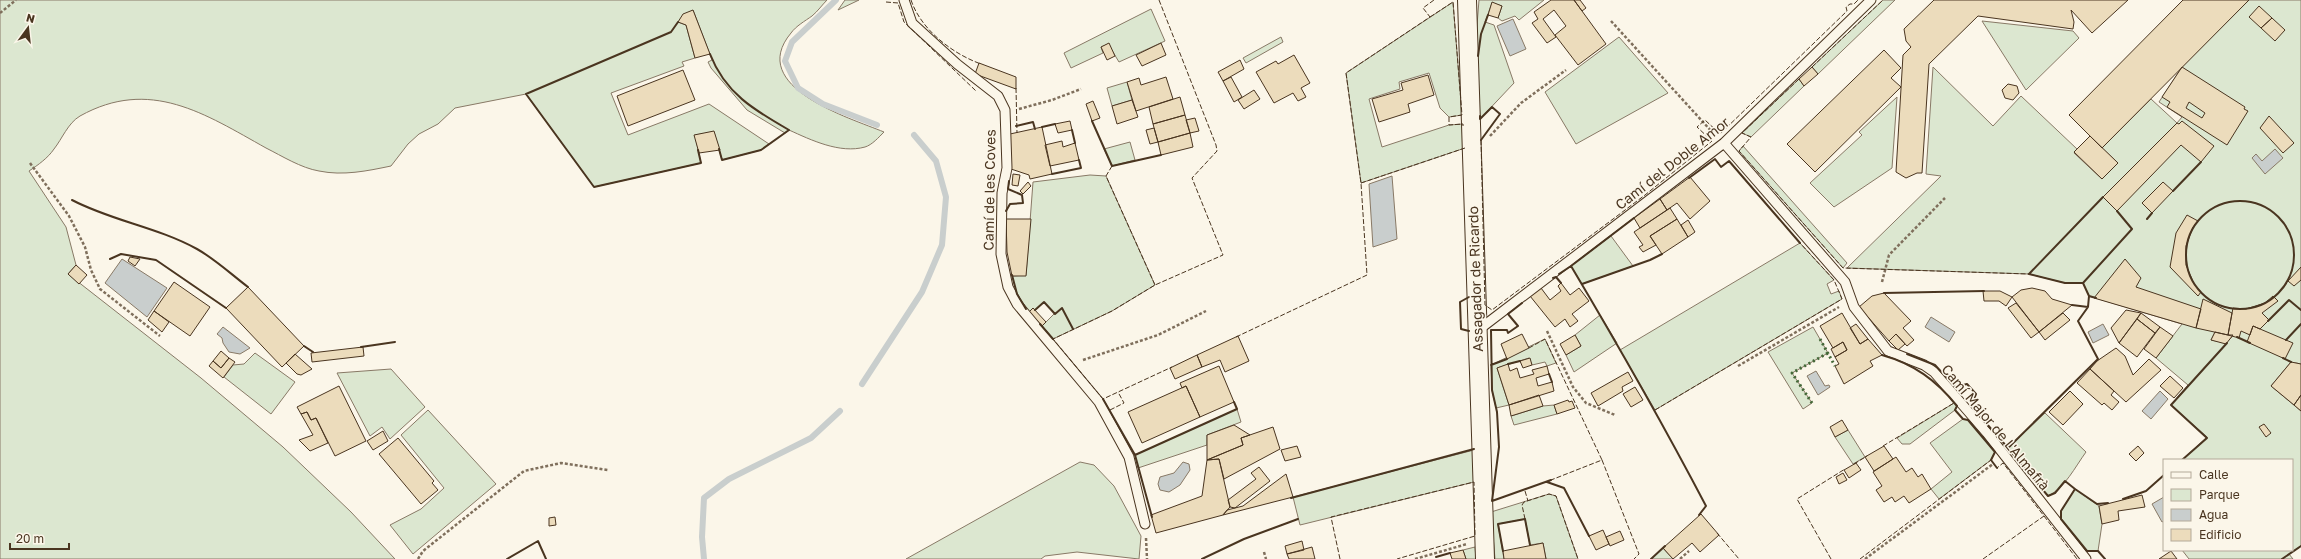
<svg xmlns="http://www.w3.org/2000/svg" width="2301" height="559" viewBox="0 0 2301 559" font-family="'Golos Text',sans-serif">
	<rect width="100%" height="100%" fill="#fbf6e9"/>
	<path fill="#dce7d0" stroke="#887966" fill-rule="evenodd" d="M0,0H827C822,5 818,11 812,16C805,21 796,26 791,33C746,87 850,118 884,132C879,137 872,145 865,147C840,154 811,140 789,130L785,133L747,110L711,68L708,62L712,60L693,10L678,22L686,25L695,58L682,62L684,66L611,93L628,135L709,104L769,144L761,150L722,160L714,132L695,135L701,163L594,187L526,94L455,108L438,124L419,134L408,144L391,166C367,171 343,176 319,171C301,168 282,156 266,148C205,114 150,77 80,116C68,123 62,139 54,149C48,158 38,165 29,171L66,227L76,265L68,274L201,378L283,447L351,512L395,559H0Z
		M845,0H859L838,10Z
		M1479,0H1544L1519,20L1515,16L1502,21L1498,18L1502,6L1492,3L1485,22L1494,25L1514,83L1480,119L1476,38Z
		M1883,0H1895L1818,74L1812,67Z
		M2249,0H2301V364L2291,362L2271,386L2301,411V546L2289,554L2293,559H2189L2182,550H2292V460H2182L2207,437L2171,405L2188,385L2156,358L2182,324L2089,296L2083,283H2065L2029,274L1847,268L1941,176L1926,174L1933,67L1993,126L2021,96L2077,149L2074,153L2102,179L2118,163L2102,148L2151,99L2177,123L2182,117L2159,102L2182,67ZM2215,332L2233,335V336L2226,343L2211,340Z
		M1453,2L1462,115L1449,117L1440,108L1429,73L1399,82L1400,89L1369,99L1382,147L1449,125L1463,124L1465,148L1361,183L1346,73Z
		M1151,9L1165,41L1119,62L1108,44L1101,47L1103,53L1071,68L1064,53Z
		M1982,21L2073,31L2079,38L2026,90Z
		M1281,37L1283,42L1246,63L1243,58Z
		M1619,37L1668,93L1576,144L1545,92Z
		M1799,79L1804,86L1751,137L1742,133Z
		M1127,82L1132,100L1112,106L1107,88Z
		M1897,97L1892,168L1834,207L1810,183L1862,135L1859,132Z
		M1130,142L1135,160L1112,166L1104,149Z
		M1743,146L1847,263L1843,268L1739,151Z
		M1090,175L1106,176L1155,285L1112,311L1053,339L1042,326L1055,313L1044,302L1035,310L1033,308L1029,312L1017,294L1012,276L1026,275L1033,182Z
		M1611,236L1633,266L1582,284L1571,266Z
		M1800,243L1834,280L1827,284L1831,294L1839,291L1842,299L1655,410L1620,350Z
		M1600,315L1617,343L1574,372L1566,355L1581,346L1575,335Z
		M1813,327L1828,353L1792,373L1812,403L1803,409L1768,352Z
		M1545,339L1556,363L1547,366L1545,362L1532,365L1529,358L1497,368L1509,405L1496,408L1492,390L1491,365Z
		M255,353L295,382L271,414L224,377L233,365L244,364Z
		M391,369L425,407L390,439L382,427L370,436L337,373Z
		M1954,403L1957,406L1955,410L1910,444H1902L1897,438Z
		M1554,405L1557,414L1514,425L1511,416L1543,406Z
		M1237,409L1241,422L1207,435V445L1138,468L1135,455Z
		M428,410L496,484L413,554L390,525L421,509L444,488L401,435Z
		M2045,413L2086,452C2075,467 2065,488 2048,496L2008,448Z
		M1963,419L1968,420L1995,452L1991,460L1939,499L1931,489L1952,472L1930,443Z
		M1848,430L1865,457L1853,464L1835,437Z
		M1474,450V482L1300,525L1293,497Z
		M1080,462L1094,465L1114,486L1141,536L1139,559L1077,552L1045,556L1041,559H906Z
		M2075,489L2099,506L2102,524L2098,551H2087L2061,519V511Z
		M1549,494L1556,496L1578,559H1546L1543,543L1530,545L1525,519L1498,524L1504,559H1495L1491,512Z
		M1475,547L1476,559H1466L1463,550Z
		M1663,548L1673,559H1651Z"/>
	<path fill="#c9cecd" stroke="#887966" d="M1513,19L1526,49L1510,56L1497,26Z
		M2275,149L2283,158L2265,174L2252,158L2256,154L2262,161Z
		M1392,176L1397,239L1373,247L1369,184Z
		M122,259L167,288L147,317L105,283Z
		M1931,317L1955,332L1949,342L1925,327Z
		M2103,324L2109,335L2093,343L2088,332Z
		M223,327L250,348L240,354L229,352L223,343L222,338L217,334Z
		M1816,371L1825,386L1829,385L1830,387L1818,395L1807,376Z
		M2160,391L2168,399L2151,419L2142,411Z
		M1183,462L1189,464L1190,470L1180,485L1169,492L1160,490L1158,484L1160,477L1174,473Z
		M2164,497V521L2162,522L2152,504Z"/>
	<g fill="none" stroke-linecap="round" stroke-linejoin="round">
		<path stroke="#c9cecd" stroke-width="6" d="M836,0L792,42L785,61L798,88L823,104L877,125
			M862,384L922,292L942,245L946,197L936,161L914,135
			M704,559L702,537L704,498L729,479L811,438L840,411"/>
	</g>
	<path fill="#ecdcbc" stroke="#4a3520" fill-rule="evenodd" d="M1551,0H1574L1606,44L1578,65L1555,35L1566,26L1554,10L1543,19L1556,37L1547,43L1532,23L1538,19L1534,12Z
		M1574,0H1580L1586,8L1582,11Z
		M1934,0H2128L2092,33L2071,10L2074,22L2073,29L1978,16L1929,64L1922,173H1917L1906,178L1896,172L1903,55L1911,47L1906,41L1904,29Z
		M2183,0H2249L2102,148L2069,115Z
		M1492,2L1502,6L1498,18L1488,15Z
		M2259,6L2272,18L2261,28L2249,17Z
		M693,10L710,54L695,58L686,25L678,22L683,14Z
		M2272,18L2285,30L2275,41L2261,28Z
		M1109,43L1115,56L1107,60L1101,47Z
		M1161,43L1166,55L1142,66L1136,55Z
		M1884,50L1901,68L1891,78L1901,87L1815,172L1787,144Z
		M1294,55L1310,83L1301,88L1306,97L1298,101L1293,93L1274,103L1256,72L1276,61L1278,64Z
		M1240,60L1244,69L1223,81L1218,72Z
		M979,63L1016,77V89L975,74Z
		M1812,67L1818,74L1804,86L1799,79Z
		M2182,67L2245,107L2244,109L2248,111L2227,145L2167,107L2170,102L2162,97ZM2189,102L2205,113L2202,118L2186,108Z
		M683,70L695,100L628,126L617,96Z
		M1428,75L1434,95L1408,104L1410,112L1379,122L1372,99L1403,90L1401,83Z
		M1166,77L1173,99L1136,111L1127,82L1139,78L1141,85Z
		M1231,77L1242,97L1234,102L1223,81Z
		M2008,84L2017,86L2019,93L2013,100L2005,98L2002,90Z
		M1254,90L1260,99L1244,109L1238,100Z
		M1180,97L1185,115L1153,124L1149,107Z
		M1132,100L1138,117L1117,124L1112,106Z
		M1093,101L1100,118L1092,121L1086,104Z
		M1185,115L1190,133L1158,142L1153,124Z
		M2269,116L2294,143L2283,153L2260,128Z
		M1195,118L1199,131L1190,133L1186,120Z
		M1070,121L1072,130L1058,133L1055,124Z
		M2182,121L2214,146L2201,162L2181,145L2117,211L2103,197L2177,123L2179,124Z
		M1042,127L1052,174L1030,179L1029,175L1011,169L1010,134Z
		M1154,128L1158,142L1150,144L1146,130Z
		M714,131L720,150L699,153L694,135Z
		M1190,133L1193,147L1161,155L1158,142Z
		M2090,136L2118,163L2102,179L2074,152Z
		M1062,141L1063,147L1075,143L1079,160L1050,166L1045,145Z
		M1013,174L1020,175L1018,186L1012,185Z
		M1690,177L1710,201L1690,219L1677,203L1667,210L1660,199Z
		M1028,182L1031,186L1023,194L1020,191Z
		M2163,182L2173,191L2152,213L2142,203Z
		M1660,199L1667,210L1640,228L1634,218Z
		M1670,208L1677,219L1650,236L1656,245L1643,252L1639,247L1643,245L1634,232Z
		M2187,215L2198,221L2193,227L2186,246V265L2194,284L2201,292L2198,296L2170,267L2176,233Z
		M1006,219H1031L1026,276H1012L1007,252Z
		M1677,219L1688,237L1662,254L1650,236Z
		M1688,220L1695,232L1688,237L1681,225Z
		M130,257L140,259L135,266L128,261Z
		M2125,259L2141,278L2136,287L2201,309L2196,328L2094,298Z
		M76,265L87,275L79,284L68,274Z
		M2301,267V280L2294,286L2288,281Z
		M174,282L210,307L190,336L154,311Z
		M1561,283L1570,295L1579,288L1589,301L1572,314L1578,321L1570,327L1565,319L1555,327L1530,296L1541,288L1550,300L1561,291L1558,286Z
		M248,287L304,346L282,367L226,308Z
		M2032,288L2045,291L2052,299L2072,305L2039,332L2012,297L2021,290Z
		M1983,291H2000L2012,297L2006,306L1999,301H1984Z
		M1884,293L1911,321L1903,328L1914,340L1907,346L1896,334L1889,341L1859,307L1872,296Z
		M2273,296L2278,301L2262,313L2269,320L2260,329L2253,326L2250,335L2241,331L2239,338L2228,335L2233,308L2246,309L2265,303Z
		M2203,299L2232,313L2228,335L2196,328Z
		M2016,303L2039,332L2031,338L2008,308Z
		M1033,308L1046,322L1042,326L1029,312Z
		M2126,310L2141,313L2119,343L2111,328Z
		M154,311L169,322L162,332L148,320Z
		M1842,313L1860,344L1868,339L1882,355L1870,361L1873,366L1844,384L1835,366L1839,364L1835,357L1847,350L1843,342L1833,348L1820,326Z
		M2063,313L2070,320L2045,340L2039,332Z
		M2141,313L2160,327L2155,333L2137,319Z
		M2137,319L2155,333L2137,357L2119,343Z
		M1856,324L1868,339L1860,344L1850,328Z
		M2253,326L2293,343L2285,359L2247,342Z
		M2160,327L2173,336L2156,358L2144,349Z
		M2215,332L2228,335H2233L2226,344L2211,340Z
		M1522,334L1529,348L1507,359L1501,344Z
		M1896,334L1905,344L1898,350L1889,341Z
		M1575,335L1581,346L1566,355L1560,344Z
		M1238,336L1249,361L1225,372L1220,360L1202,367L1197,355Z
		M1843,342L1847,350L1835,357L1831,349Z
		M363,347L364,356L312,362L311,353Z
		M2116,348L2125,356L2133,375L2149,359L2161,370L2126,402L2090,369L2097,361Z
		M221,351L229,358L221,368L213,361Z
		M295,354L312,369L301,375L297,374L286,363Z
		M1197,355L1202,367L1175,379L1170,368Z
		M229,358L235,362L223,378L209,366L213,361L221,368Z
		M1530,358L1532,365L1523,368L1520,361Z
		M2291,362L2301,364V395L2294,405L2271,386Z
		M1508,364L1510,371L1517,368L1520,378L1534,374L1532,370L1547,366L1549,374L1536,378L1538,386L1552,382L1554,391L1509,405L1497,368Z
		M1219,366L1234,402L1200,417L1186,386L1182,388L1180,383Z
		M2090,369L2114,391L2111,395L2119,402L2112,410L2104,403L2102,405L2077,383Z
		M1628,372L1633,381L1622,387L1623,391L1598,406L1591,393Z
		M2170,376L2183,388L2174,398L2160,386Z
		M339,386L366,441L335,456L316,418L311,420L307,412L301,414L297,407Z
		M1186,386L1200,417L1142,443L1128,412Z
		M1635,387L1643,400L1631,407L1623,394Z
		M2070,391L2083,404L2063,425L2049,412Z
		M1539,395L1543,406L1511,416L1509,405Z
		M2301,395V411L2294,405Z
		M1568,400L1569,402L1572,401L1575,408L1557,414L1554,405Z
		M307,412L311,420L316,418L328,443L310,451L299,440L313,435L301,414Z
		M1842,420L1848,430L1835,437L1830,427Z
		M2264,424L2271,433L2266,437L2259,427Z
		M1234,425L1250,435L1241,438L1243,445L1207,460V435Z
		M1273,427L1280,449L1224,479L1219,459L1207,460L1243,445L1241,438Z
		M383,431L388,441L373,450L367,441Z
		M398,438L434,481L432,483L438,490L421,504L379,454Z
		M1297,446L1301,457L1285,461L1281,450Z
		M1884,446L1893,459L1874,471L1865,457Z
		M2138,446L2144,453L2136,461L2129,454Z
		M1896,457L1906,472L1912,468L1918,477L1922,474L1931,489L1909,503L1904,496L1895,502L1892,497L1884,502L1876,490L1882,486L1873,472Z
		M1219,459L1230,507L1223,515L1156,533L1151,515L1202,496L1207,460Z
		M1856,463L1861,470L1849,478L1844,470Z
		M1259,467L1270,481L1235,508L1230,507L1228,500L1256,479L1251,473Z
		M1843,473L1847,480L1839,484L1836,477Z
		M1286,474L1293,497L1223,515L1227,510L1243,506Z
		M2142,495L2145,507L2118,511L2119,520L2102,524L2099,506Z
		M1701,514L1719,535L1700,552L1692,543L1673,559L1663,548Z
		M555,517L556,525L549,526V518Z
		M1603,530L1609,544L1596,550L1589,536Z
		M1620,531L1624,540L1610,546L1606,537Z
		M1302,541L1304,550L1287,554L1285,546Z
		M1543,543L1546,559H1504L1503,551Z
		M1312,547L1315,559H1289L1287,554Z
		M1463,550L1466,559H1452L1450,553Z
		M2171,551L2177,559H2159Z"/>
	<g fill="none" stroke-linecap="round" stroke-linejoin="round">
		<g stroke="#4a3520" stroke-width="11">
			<path id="service" d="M904,0L912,23L957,64L998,96L1005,110L1007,168L1002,193L1001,254L1008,287L1017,304L1099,402L1129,457L1145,524
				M1724,143L1845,282L1854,307L1888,351L1924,365L1934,372L1987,433L2086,559
				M1477,331L1724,143L1871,0"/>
		</g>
		<g stroke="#4a3520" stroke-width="20">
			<path id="minor" d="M1467,0L1485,559"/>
		</g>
		<path stroke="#7f6f5c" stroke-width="2.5" stroke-dasharray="3 2" stroke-linecap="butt" d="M0,13L16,0
			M1611,21L1713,133
			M1019,109L1052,100L1081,89
			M1490,136L1521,103L1566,70
			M30,163L69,216L85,247L91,270L100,289L160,336
			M1882,282L1889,255L1945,198
			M1547,331L1573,387L1586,403L1615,415
			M1083,360L1158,335L1206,311
			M1738,366L1839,307
			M1146,538L1147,559
			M1264,552L1266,559
			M418,559L423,551L524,471L561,463L608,470
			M1415,559L1467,544
			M1680,559L1689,551
			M1865,559L1993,464"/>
		<use href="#service" stroke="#fbf6e9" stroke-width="9"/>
		<use href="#minor" stroke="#fbf6e9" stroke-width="18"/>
		<path stroke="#436837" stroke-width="3" stroke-dasharray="2 3" stroke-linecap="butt" d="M1820,339L1835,366
			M1812,403L1792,373L1828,353"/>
		<path stroke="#4a3520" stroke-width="1" stroke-dasharray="5 2" stroke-linecap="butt" d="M911,0C921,30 953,54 981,64
			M1159,0L1216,145L1217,151L1192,178L1223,255L1155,285L1112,311L1053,339L1103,399L1172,367
			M886,2L898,3L904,22L976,91
			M1430,17L1453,2L1462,115L1449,117V125L1463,124V126
			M1812,67L1883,0
			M1799,79L1742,133L1751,137L1739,151L1843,268L2029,274
			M1016,88L1017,133
			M1481,140L1485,305L1492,310L1645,195L1712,141L1697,127L1705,120L1720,134L1847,11L1846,7L1850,4H1854L1858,0
			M1112,166L1106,176L1155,285
			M1361,183L1465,148
			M1236,337L1367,275L1361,183L1346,73L1430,17L1423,8L1434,0
			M1529,348L1545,339L1602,460L1551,480
			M1110,410L1124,403L1118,392
			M1655,410L1842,299L1834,280L1800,243
			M1883,446L1954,403
			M1602,460L1639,554L1634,559
			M1854,464L1867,456
			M1525,491L1528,501
			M2044,516L2077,559
			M1525,519L1522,505L1524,502L1549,494L1556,496L1578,559
			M1717,533L1739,559
			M1340,559L1331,517L1474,482L1475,536L1397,559
			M1831,559L1797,499L1845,469
			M1860,559L1991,460
			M1983,559L2044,516L2003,463L1997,468"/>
		<path stroke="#4a3520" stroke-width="2" d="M678,22L671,32L526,94L594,187L701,163L698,150
			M710,54C725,93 754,110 789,130L761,150L722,160L719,149
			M1478,56L1481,34L1488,15
			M1480,116V119L1492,107L1500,114L1481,140
			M1092,121L1112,166L1161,155
			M1016,126L1033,122L1035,129
			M1042,127L1055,124
			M1072,130L1075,143
			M1052,174L1081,168L1079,160
			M1689,178L1715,159L1721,167L1729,161L1800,243
			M2173,191L2201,162
			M2103,197L2029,274L2065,283H2083L2132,229L2117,211
			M72,200C112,221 157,227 197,249C215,259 232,275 248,287
			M2186 255a54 54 0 1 1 108 0a54 54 0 1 1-108 0Z
			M1006,211L1010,204L1023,203L1022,195L1008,189L1009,181
			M2147,219L2152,213
			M110,259L121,254L156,260L226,308
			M1571,266L1634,218
			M1559,274L1571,266C1618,345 1663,424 1706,506L1699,515
			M1012,275L1017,294L1026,309
			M1553,278L1556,277L1561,283
			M2083,283L2089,296
			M1582,284L1650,260L1662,254
			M1884,293L1984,291
			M1469,297L1460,302L1461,329L1469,331
			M1522,303L1508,314L1518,326L1508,333L1507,330H1491L1492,390L1497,412L1499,447L1492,501L1551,480
			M2072,305L2088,307
			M1035,310L1044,302L1055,314L1062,308L1073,329
			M2268,321L2289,300L2301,310
			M1040,324L1053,339
			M2237,337L2250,343
			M2286,340L2301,324
			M304,346L313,352
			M361,347L395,342
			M1907,354L1935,365L1955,387L1967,384L1976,394L1971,406L2008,448
			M1882,355C1914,364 1936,380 1957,406L1955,410L1963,419L1968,420L1995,452L1991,460L1997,468
			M2283,358L2291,362
			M1508,364L1520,361
			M1491,365L1507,359
			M1549,374L1552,382
			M1103,399L1135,455L1152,517
			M1135,455L1237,409L1234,402
			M2182,460L2207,438L2171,405L2227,343
			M1547,482L1564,488L1589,536
			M2075,489L2065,481L2055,493L2048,496L2008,448L2098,359L2078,321L2088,307L2089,296L2096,298
			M1291,498L1474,449
			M2123,499L2146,491L2164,475
			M1503,551L1498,524L1525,519L1530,545
			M1436,557L1450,553
			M507,559L538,541L546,559
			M1202,559L1244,539L1298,519
			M1651,559L1665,546
			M2105,559L2098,551H2087L2061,519V511L2075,489L2097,504L2108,503
			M2282,559L2301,546"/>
	</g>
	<g text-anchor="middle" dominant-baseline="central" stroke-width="3" stroke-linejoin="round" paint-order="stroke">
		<g font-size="14" fill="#4a3520" stroke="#fbf6e9">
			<text transform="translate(1672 163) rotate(-38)">Camí del Doble Amor</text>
			<text transform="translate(989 190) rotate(-89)">Camí de les Coves</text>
			<text transform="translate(1475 279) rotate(-92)">Assagador de Ricardo</text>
			<text transform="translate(1996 427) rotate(50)">Camí Major de L'Almafrà</text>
		</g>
	</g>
	<rect x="2163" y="459" width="130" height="92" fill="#fbf6e9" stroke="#b4a999"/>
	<rect x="2171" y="472" width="20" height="6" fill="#fbf6e9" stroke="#b4a999"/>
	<text x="2199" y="479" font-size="12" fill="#4a3520">Calle</text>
	<rect x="2171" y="489" width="20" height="12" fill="#dce7d0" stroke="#b4a999"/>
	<text x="2199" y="499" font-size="12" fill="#4a3520">Parque</text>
	<rect x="2171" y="509" width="20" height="12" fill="#c9cecd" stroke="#b4a999"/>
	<text x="2199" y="519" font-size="12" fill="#4a3520">Agua</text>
	<rect x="2171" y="529" width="20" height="12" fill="#ecdcbc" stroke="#b4a999"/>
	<text x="2199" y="539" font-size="12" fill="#4a3520">Edificio</text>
	<g transform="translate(28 28) rotate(15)" stroke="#fbf6e9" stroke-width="3" paint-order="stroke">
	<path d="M0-3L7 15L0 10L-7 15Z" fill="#4a3520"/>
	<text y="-6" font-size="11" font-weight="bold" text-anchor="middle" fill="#4a3520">N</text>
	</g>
	<path d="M10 543v6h59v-6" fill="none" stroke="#4a3520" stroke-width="2"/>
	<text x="16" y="543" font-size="12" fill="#4a3520" stroke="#fbf6e9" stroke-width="3" paint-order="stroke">20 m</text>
</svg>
